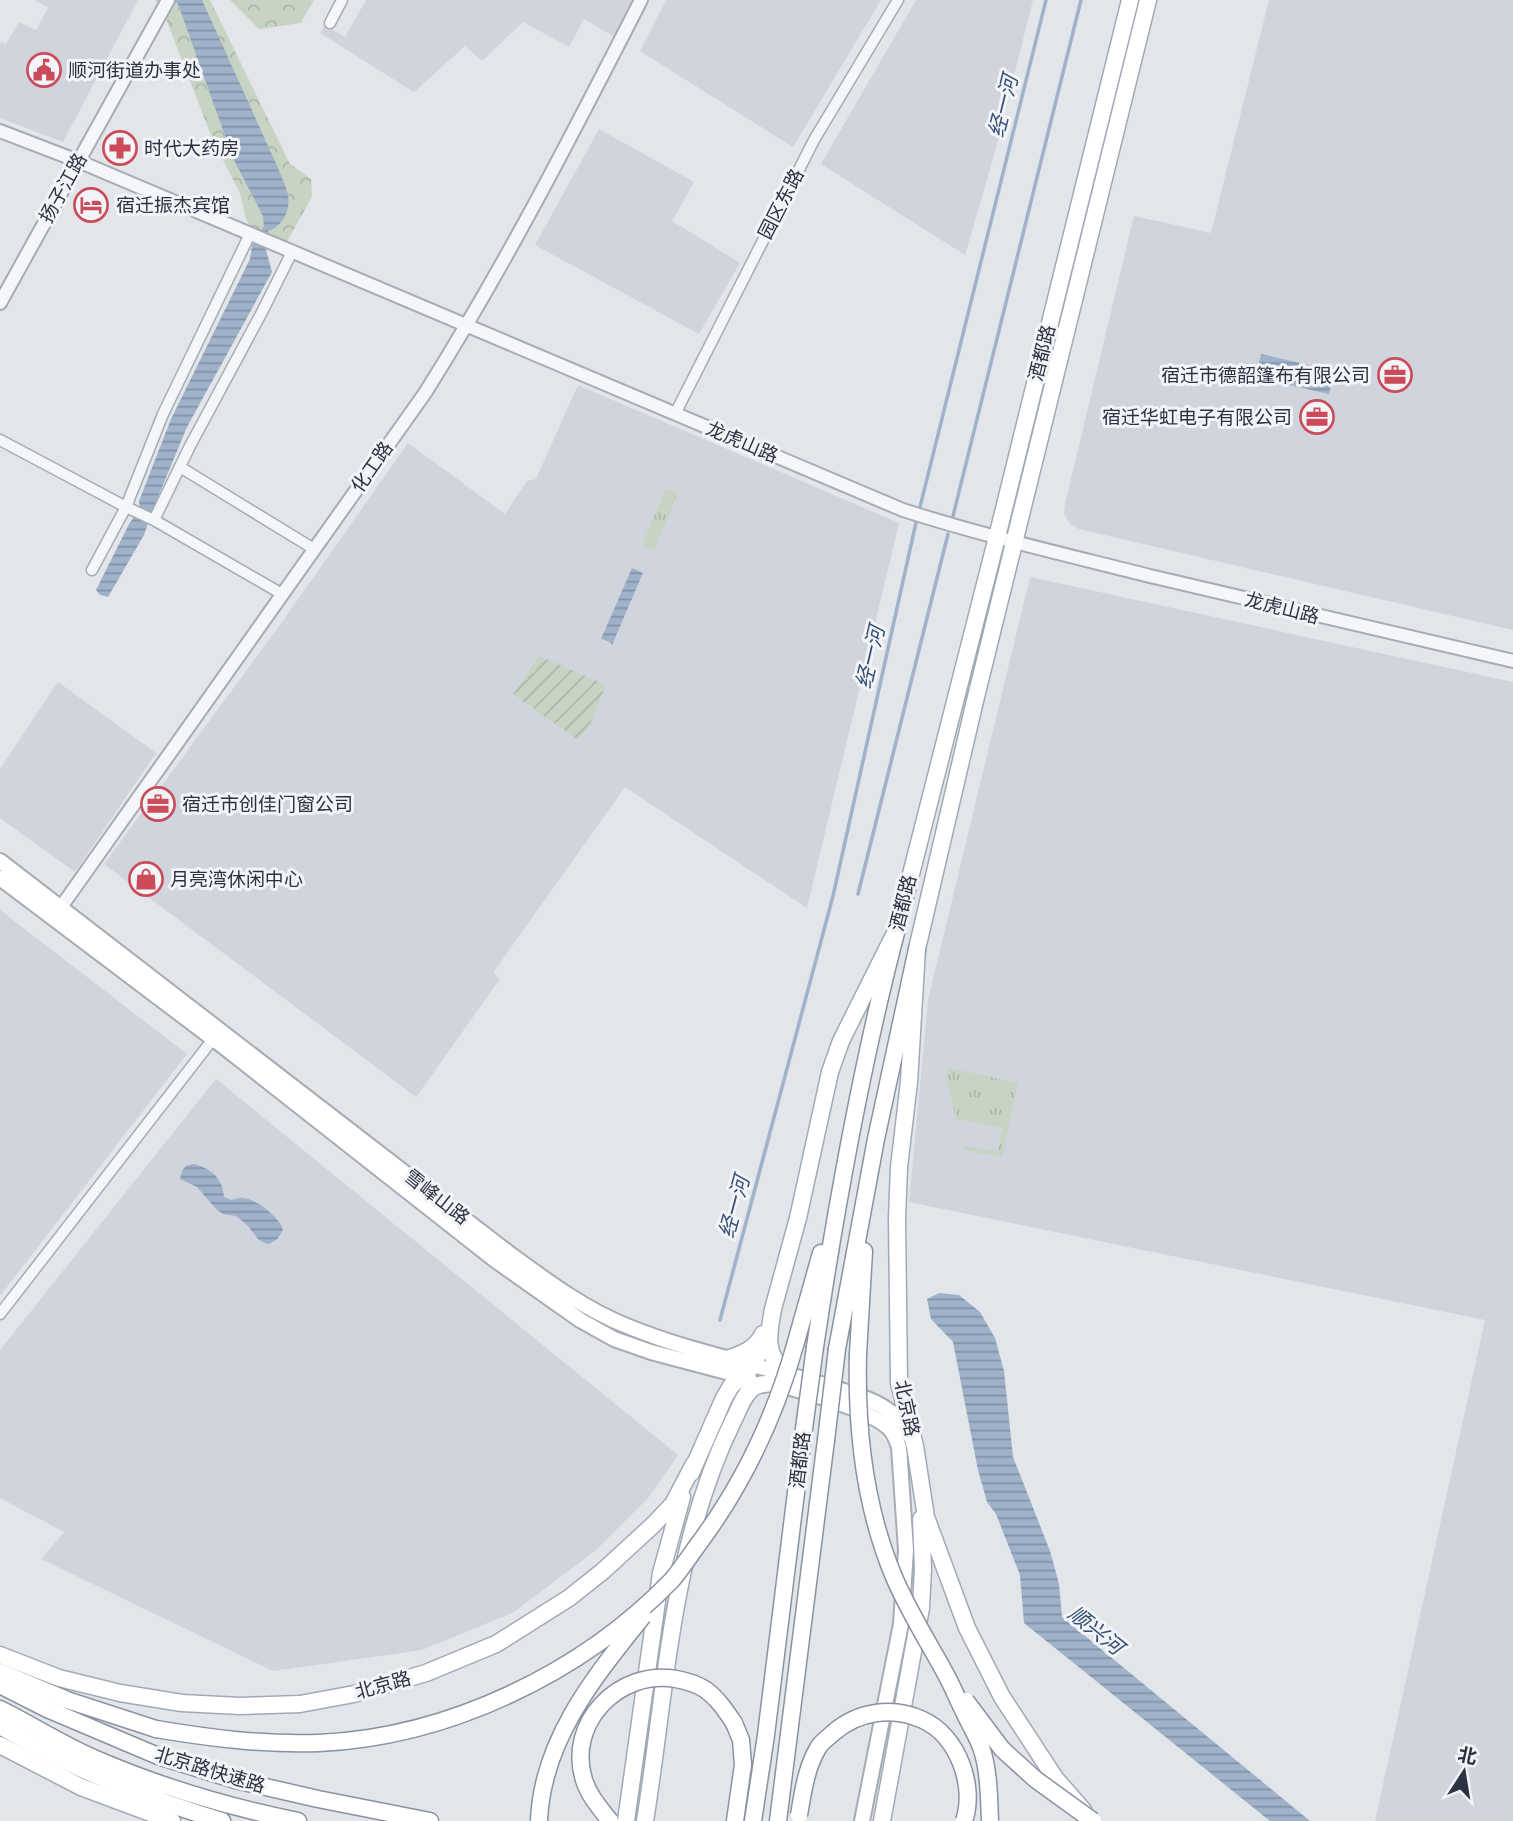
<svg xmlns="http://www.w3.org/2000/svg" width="1513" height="1821" viewBox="0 0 1513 1821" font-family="Inter,'Noto Sans SC',sans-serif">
	<defs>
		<pattern id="grass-tufts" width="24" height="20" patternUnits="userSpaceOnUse" patternTransform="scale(1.75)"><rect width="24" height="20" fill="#c7d4c4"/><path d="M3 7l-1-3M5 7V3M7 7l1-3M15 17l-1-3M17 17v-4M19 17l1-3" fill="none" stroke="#abb6aa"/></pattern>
		<pattern id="park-crowns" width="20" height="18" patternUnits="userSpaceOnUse" patternTransform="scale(1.75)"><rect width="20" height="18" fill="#c7d4c4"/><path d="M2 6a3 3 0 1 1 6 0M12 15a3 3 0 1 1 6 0" fill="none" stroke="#abb6aa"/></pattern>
		<pattern id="garden-furrows" width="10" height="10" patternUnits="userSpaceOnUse" patternTransform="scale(1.75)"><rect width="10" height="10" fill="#c7d4c4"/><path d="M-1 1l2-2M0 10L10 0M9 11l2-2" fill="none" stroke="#abb6aa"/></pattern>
		<pattern id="water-rules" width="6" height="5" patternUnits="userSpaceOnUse" patternTransform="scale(1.75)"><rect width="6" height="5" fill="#9fb2c9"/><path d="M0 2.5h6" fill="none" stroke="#8291a5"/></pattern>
	</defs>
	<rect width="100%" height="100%" fill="#e2e5ea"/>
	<path fill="#d0d4dc" d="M35,0H138L63,142L0,118V44L1,42L6,44L19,22L36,30L48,8Z
		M366,0H636L616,38L584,19L569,47L523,22L482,61L465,46L414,92L320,33L325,25L345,37Z
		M666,0H881L793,147L640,51Z
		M916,0H1033L993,159L965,255L821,164Z
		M1269,0H1513V630L1079,529L1069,523L1064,513L1065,504L1134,216L1211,233Z
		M599,129L694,182L672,221L740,263L699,334L535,245Z
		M578,385L899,523L807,908L625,787L493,973L500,979L416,1097L104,864L280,625L408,443L505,514L527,481L536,479Z
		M1030,577L1513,682V1821H1375L1485,1320L909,1202L928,1000Z
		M58,682L156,753L75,872L0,818V769Z
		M0,910L187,1054L0,1296Z
		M216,1079L678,1455L649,1497L595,1551L514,1612L422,1650L273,1671L41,1559L64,1532L0,1498V1350Z"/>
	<path fill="url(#grass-tufts)" d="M666,488L678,493L654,550L642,545Z
		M949,1068L1018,1083L1002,1157L963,1150L964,1146L998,1152L1002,1128L956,1119L947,1082Z"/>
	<path fill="url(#park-crowns)" d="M155,0H210L290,164L311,179L312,197L286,243L252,229L246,219L240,193L214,143L166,19Z
		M230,0H314L301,23L259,29Z"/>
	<path fill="url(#garden-furrows)" d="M539,656L606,685L589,727L578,740L513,694Z"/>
	<path fill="url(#water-rules)" d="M174,0H202L278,168C281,176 286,186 288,195C291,210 282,227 268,231L265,246L272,272L187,427L153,509L144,535L108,597L100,595L96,590L129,524L140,509L139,501L171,419L250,259L252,245L264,226L263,216L233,158L178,4Z
		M1261,354L1334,371L1329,394L1276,382L1275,384L1255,379Z
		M632,568L643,573L612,645L610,642L601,639Z
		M194,1164C211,1169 223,1178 224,1197L232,1200C236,1199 240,1197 243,1198C257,1199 278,1217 283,1229C279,1238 276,1242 267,1244L259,1240L247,1225L236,1216L223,1214L216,1209L197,1187L180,1179C182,1169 184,1165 194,1164Z
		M939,1293L959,1295L980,1312L995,1338L1004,1371L1013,1457L1050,1551L1059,1584L1062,1617L1310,1821H1270L1024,1623L1020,1575L996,1514L987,1502L978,1470L953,1342L931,1319L927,1299Z"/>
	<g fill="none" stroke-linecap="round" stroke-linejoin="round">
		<path stroke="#9fb2c9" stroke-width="3.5" d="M919,511L1046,0
			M953,516L1081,0
			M858,894L948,534
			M720,1320L833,896L917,518"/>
		<g stroke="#a7acb4" stroke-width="13">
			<path id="minor" d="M330,23L342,0
				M675,414L814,140L898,0
				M0,440L126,507L154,520L282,594
				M180,467L314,549
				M154,520L190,446L262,312L292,252
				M92,570L126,507L163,414L250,234
				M0,1314L213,1039"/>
		</g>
		<g stroke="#a7acb4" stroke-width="16">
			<path id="tertiary" d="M0,131L78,161L903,510C984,536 1067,555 1150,576C1271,605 1392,633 1513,661
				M0,303L168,0
				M61,907L425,393C505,266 573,133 641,0"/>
		</g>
		<g stroke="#a7acb4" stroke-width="18">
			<path id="secondary" d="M0,861L510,1254C547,1281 584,1309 627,1326C690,1352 756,1364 821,1384C839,1390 859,1394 876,1403C891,1410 902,1421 910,1436
				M0,878L224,1047L495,1260L580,1320L614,1339L651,1352L749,1378
				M772,1383C802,1391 867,1408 889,1428C894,1433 897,1441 899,1447L906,1550L901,1624L862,1821"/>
		</g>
		<g stroke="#a2a9b6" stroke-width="19">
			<path id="primary" d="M727,1359C742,1354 756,1349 763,1334
				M780,1371L771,1352L769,1341L770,1327L773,1309L798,1218L830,1072L841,1041L897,929L997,537L1130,0
				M691,1473L724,1398L731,1386L754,1365L765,1335
				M0,1655L59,1678L120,1693L182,1703L240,1706L300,1704L354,1694L426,1673L496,1644L569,1598L603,1571L653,1525L673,1504L694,1464
				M0,1745L81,1787L172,1821
				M1083,1810L1055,1778L1002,1697L967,1628L926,1517L915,1446L899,1383L897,1218L899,1167L909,1082L917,949L974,705L1148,0
				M626,1821L661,1573L682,1497
				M645,1821C667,1684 671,1548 733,1421C739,1410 744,1392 756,1386C760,1384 767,1384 771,1383
				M882,1821L921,1608L923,1568L921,1519"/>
		</g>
		<g stroke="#8a92a1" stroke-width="19">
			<path id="trunk" d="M796,1342L821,1253
				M815,1347C836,1206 861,1066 897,929
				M837,1349L876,1139L917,949
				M858,1354L864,1251
				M0,1672L67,1700L156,1729
				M0,1685L47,1709L158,1756L235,1780L318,1799L430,1821
				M0,1709C32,1725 63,1745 96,1759C161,1787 228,1807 298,1821
				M734,1723L741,1740L743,1765L735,1821
				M0,1726C69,1768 145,1798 222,1821
				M753,1821L766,1735L803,1436
				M778,1821L826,1440"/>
		</g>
		<use href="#minor" stroke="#f5f6f9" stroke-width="10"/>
		<use href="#tertiary" stroke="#f5f6f9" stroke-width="12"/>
		<use href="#secondary" stroke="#fff" stroke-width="14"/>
		<use href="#primary" stroke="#fff" stroke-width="16"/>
		<use href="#trunk" stroke="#fff" stroke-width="16"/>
		<g stroke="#8a92a1" stroke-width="19" stroke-linecap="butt">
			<path id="trunk-bridge" d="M858,1354C856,1429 865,1508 894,1577C908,1610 927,1640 944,1671C952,1685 958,1700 965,1714C970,1725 977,1736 981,1747C989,1769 989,1798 990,1821
				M803,1436L815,1347
				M826,1440L837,1349
				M966,1701L1002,1749L1035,1779L1093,1821
				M156,1729C210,1738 264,1745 319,1743C449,1737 582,1673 672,1580C682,1568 691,1554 700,1542C745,1481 776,1414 796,1342
				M799,1815C803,1792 806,1768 818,1748C821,1742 828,1738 833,1733C858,1711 893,1706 923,1720C958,1736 976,1786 964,1821
				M539,1821C542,1740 595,1676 643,1616
				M610,1821C600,1808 589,1796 584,1780C566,1723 619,1669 676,1679C687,1681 697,1684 706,1690C718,1699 726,1711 734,1723"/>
		</g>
		<use href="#trunk-bridge" stroke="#fff" stroke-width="16"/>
	</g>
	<defs>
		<g id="civic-ring" transform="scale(1.75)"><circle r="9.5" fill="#f2f4f8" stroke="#cb4b5a" stroke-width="1.5"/><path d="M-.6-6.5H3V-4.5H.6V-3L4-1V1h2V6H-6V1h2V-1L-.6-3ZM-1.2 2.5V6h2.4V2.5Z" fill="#cb4b5a"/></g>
		<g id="pharmacy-ring" transform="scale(1.75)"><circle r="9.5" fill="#f2f4f8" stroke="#cb4b5a" stroke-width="1.5"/><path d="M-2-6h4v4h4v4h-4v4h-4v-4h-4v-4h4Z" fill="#cb4b5a"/></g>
		<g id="hotel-ring" transform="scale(1.75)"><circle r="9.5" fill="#f2f4f8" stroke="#cb4b5a" stroke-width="1.5"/><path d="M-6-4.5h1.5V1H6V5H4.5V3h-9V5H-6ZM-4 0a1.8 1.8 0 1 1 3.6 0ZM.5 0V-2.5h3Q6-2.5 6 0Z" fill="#cb4b5a"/></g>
		<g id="office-ring" transform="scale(1.75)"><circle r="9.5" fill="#f2f4f8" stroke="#cb4b5a" stroke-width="1.5"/><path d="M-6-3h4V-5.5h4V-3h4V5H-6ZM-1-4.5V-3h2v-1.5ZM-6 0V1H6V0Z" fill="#cb4b5a"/></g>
		<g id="shop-ring" transform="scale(1.75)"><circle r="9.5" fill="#f2f4f8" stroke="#cb4b5a" stroke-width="1.5"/><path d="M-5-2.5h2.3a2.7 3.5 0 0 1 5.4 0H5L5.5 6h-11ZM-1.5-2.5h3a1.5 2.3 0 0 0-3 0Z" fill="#cb4b5a"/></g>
	</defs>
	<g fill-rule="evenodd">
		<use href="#civic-ring" x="44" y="70"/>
		<use href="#pharmacy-ring" x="120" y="148"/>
		<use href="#hotel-ring" x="91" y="205"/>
		<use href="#office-ring" x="1395" y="375"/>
		<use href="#office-ring" x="1317" y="417"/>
		<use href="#office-ring" x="158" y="804"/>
		<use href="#shop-ring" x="146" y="879"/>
	</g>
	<g text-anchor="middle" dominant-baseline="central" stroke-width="6" stroke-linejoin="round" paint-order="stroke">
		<g font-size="19" fill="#2b3242" stroke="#f2f4f8" text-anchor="start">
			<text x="68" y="70">顺河街道办事处</text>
			<text x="144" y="148">时代大药房</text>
			<text x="116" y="205">宿迁振杰宾馆</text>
			<text x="1370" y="375" text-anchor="end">宿迁市德韶篷布有限公司</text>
			<text x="1292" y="417" text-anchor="end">宿迁华虹电子有限公司</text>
			<text x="182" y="804">宿迁市创佳门窗公司</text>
			<text x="170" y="879">月亮湾休闲中心</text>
		</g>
		<g font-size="19" fill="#2b3242" stroke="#f2f4f8">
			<text transform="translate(63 188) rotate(-61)">扬子江路</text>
			<text transform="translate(781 204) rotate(-63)">园区东路</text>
			<text transform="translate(1042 353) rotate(-76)">酒都路</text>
			<text transform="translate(742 442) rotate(23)">龙虎山路</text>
			<text transform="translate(372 467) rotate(-55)">化工路</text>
			<text transform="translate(1282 608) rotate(14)">龙虎山路</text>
			<text transform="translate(903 903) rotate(-76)">酒都路</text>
			<text transform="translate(437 1197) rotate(38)">雪峰山路</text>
			<text transform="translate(907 1408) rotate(78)">北京路</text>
			<text transform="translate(800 1460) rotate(-83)">酒都路</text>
			<text transform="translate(383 1685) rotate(-15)">北京路</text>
			<text transform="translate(210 1770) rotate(17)">北京路快速路</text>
		</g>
		<g font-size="21" font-style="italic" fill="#365075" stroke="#f2f4f8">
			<text transform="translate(1003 106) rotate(-76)">经一河</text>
			<text transform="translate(870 657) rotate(-77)">经一河</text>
			<text transform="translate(734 1207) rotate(-75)">经一河</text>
			<text transform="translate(1096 1630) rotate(39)">顺兴河</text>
		</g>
	</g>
	<g transform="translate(1464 1772) rotate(12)" stroke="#f2f4f8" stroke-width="5" paint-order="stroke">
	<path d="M0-5L12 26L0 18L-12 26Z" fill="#2b3242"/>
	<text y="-10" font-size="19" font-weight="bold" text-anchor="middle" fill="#2b3242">北</text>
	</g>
</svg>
